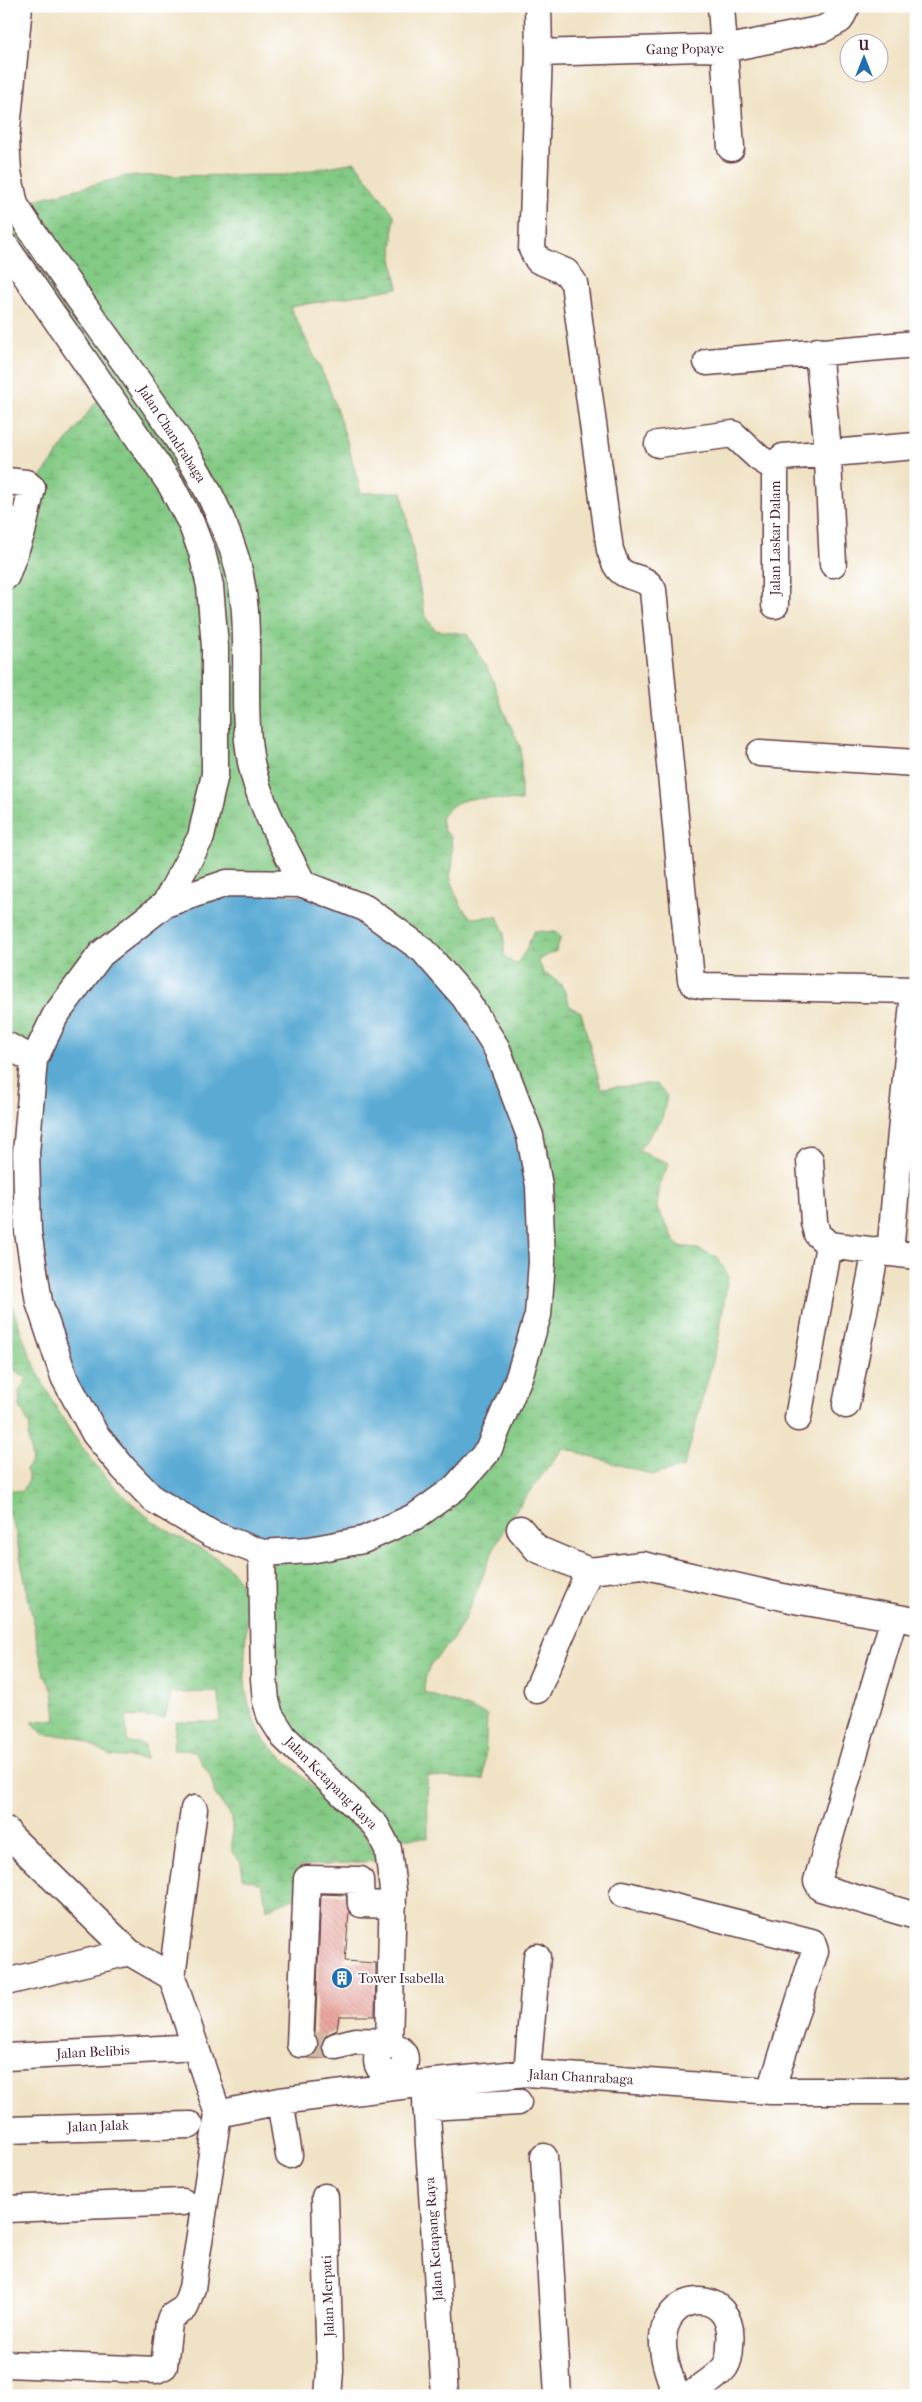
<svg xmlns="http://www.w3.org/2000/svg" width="922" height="2402" viewBox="0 0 922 2402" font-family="'IM FELL French Canon',serif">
	<defs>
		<pattern id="grass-tufts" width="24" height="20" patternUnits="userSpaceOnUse" patternTransform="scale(1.25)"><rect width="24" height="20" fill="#83ca85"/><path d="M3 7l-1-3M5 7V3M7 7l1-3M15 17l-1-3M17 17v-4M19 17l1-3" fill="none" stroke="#73ad73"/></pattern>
		<pattern id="wetland-marsh" width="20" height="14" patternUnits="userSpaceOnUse" patternTransform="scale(1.25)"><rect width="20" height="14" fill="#83ca85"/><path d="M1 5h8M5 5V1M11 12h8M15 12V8" fill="none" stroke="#73ad73"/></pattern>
		<pattern id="building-back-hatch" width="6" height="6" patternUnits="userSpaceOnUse" patternTransform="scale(1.25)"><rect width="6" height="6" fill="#eaa49d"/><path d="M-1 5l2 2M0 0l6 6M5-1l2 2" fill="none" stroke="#c08580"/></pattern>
	</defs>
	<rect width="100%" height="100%" fill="#fff"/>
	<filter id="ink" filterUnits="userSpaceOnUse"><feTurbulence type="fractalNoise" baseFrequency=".02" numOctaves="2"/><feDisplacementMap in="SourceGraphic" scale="10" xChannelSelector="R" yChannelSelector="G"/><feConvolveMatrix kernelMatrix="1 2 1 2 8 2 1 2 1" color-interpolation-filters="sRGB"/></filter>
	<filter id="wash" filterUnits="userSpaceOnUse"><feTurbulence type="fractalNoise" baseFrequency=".0096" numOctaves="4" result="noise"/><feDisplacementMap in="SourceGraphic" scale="20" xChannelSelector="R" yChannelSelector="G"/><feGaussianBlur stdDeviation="1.12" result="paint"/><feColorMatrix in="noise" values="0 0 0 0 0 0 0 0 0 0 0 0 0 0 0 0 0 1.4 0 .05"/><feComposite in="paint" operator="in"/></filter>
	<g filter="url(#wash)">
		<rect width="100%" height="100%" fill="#f0e2c4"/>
		<path fill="url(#grass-tufts)" stroke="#667458" d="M6,6L8,172L217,510L303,884L165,904L210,586L6,247Z"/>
		<path fill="url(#wetland-marsh)" stroke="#667458" d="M355,162L394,215L392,258L398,288L290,307L328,384L347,441L361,493L402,492L425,616L435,630L467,634L492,678L503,710L521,748V801C492,800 457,789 441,819L444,831L451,837L453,863L450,876L455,893L462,907L471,918L497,916L504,932V956L516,965L526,950L534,931L555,932L561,937L556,951L538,960L544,974C563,980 564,989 570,1007L581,1012L601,1088L656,1084L667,1096L662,1119L638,1151L669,1163L660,1184L657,1208L678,1246L695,1248L718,1258L728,1276L718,1342L684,1467L653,1475L563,1448C546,1472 525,1495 509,1521C487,1555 478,1596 458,1631C444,1656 424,1659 424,1692L487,1715L484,1780L427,1776L428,1838H384L266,1701L303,884L257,783L232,545L15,205L127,176L285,175Z
			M104,391L191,523L215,705L189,859L34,1060L6,1045V576L32,489Z
			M6,1282C28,1372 80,1467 156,1523C183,1543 227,1554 243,1587C250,1601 247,1617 246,1632C244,1676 241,1701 265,1741L367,1838L373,1849L376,1861L299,1866L296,1897L267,1909L262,1884L243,1878L241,1863L232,1852V1818L215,1794L210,1775L194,1751L173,1750L176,1722H220L219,1692L171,1693L165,1718L126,1716L127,1741L145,1745L146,1759L110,1756L77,1737L43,1734L32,1722L56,1719L53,1690L44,1675L14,1526L6,1508L8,1489L21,1492L29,1480L26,1469L32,1461L28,1436L30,1427L20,1406L19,1392L27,1378L10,1367L6,1356Z"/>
		<path fill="#5aaad4" stroke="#526480" d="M227,883L365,908L465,998L530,1136L542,1262L488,1451L416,1516L262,1553L153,1499L64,1377L26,1153L55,1016L101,954Z"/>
		<g id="blocks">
			<path fill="url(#building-back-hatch)" d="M321,1894L346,1895L349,1912L345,1961L376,1963L375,2016H339L337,2030L326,2035L321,2043L322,2050L328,2058H308L317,2052L319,2044L315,2035Z"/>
		</g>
	</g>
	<g filter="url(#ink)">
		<use href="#blocks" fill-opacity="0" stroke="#633c42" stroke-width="1"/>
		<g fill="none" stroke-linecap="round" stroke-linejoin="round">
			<path stroke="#cfbba5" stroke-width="26" stroke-dasharray="26 13" stroke-linecap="butt" d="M304,2044L336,2046"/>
			<g stroke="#633c42" stroke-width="29">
				<path id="minor" d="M19,6L6,139L8,172L15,205C52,264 95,320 135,377C174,432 208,480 231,544C258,616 238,690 251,762C259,805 284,846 303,884
					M538,6L539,53L532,249L538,260L566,272L574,283L610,550C613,557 615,567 622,572C633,580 646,576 653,590L691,980L694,984L704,986L916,990
					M721,6L731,148
					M539,53L700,48L724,49L823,29L840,20L847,6
					M6,247L171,485L191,523L202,552L210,586L215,647V774L201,837L165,904
					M818,351L827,440L833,564
					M707,362L916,344
					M658,444L733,434L759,458L775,468
					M6,481L26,483L32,488L22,532L6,576
					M775,605V468L777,462L783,457L916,446
					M760,753L916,763
					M227,883L303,884L365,908L423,950L465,998L497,1049L530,1136L539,1186L542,1262L538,1315L519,1377L488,1451L455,1488L416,1516L363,1540L310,1550L262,1553L212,1534L153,1499L124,1469L95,1434L64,1377L39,1302L28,1232L26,1153L34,1060L55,1016L101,954L165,904Z
					M6,1045L34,1060
					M810,1160L814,1222L817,1234L829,1245
					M890,1253L914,991
					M846,1405L876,1250
					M798,1418L829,1245L916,1256
					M520,1529L537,1549L589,1571L642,1565L800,1601L916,1621
					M262,1553L264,1679L266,1701L270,1715L284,1737L376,1826L388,1849L393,1890L389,2045
					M894,1618L817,1881L821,1888L916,1916
					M537,1690L589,1571
					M6,1830L10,1836L129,1952
					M623,1894L812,1942L815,1951L771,2091
					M172,1977L194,1809
					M6,1982L129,1952L172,1977L218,2114L192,2288L185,2308L171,2317L169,2323L164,2366L156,2370L6,2364
					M304,2044H300L307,1879L360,1880L361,1904L393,1905
					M377 2060a14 14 0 1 1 28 0a14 14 0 1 1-28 0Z
					M336,2046L355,2041L389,2042
					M6,2057L179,2048
					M527,2073L537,1957
					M425,2083L445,2396
					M280,2101L289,2155
					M426,2107L518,2102
					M218,2114L280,2101L425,2083L527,2073L771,2091H916
					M6,2130L190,2125
					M544,2157L558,2396
					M325,2197L330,2371L328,2396
					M6,2209L183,2202
					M676,2396C671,2379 663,2361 663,2344C661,2288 737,2285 730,2345C730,2352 729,2361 725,2367C717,2378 700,2387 689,2396"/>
			</g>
			<use href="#minor" stroke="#fff" stroke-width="26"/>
		</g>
	</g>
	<defs>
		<g id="building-disc" transform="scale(1.125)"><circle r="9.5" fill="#1f6fb2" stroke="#fff"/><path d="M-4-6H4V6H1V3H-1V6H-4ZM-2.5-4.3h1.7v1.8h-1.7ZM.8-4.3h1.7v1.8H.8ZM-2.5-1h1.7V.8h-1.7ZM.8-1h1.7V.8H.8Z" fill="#fff"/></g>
	</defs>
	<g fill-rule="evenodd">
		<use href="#building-disc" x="342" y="1978"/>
	</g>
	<g text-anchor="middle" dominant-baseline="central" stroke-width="4" stroke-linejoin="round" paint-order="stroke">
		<g font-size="14" fill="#4a1f2b" stroke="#fff">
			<text transform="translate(685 49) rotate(-1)">Gang Popaye</text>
			<text transform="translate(172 434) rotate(57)">Jalan Chandrabaga</text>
			<text transform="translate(775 538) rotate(-90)">Jalan Laskar Dalam</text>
			<text transform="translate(331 1783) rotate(45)">Jalan Ketapang Raya</text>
			<text transform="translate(93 2052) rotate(-3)">Jalan Belibis</text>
			<text transform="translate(581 2077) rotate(3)">Jalan Chanrabaga</text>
			<text transform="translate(98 2126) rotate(-2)">Jalan Jalak</text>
			<text transform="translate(434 2239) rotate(-94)">Jalan Ketapang Raya</text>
			<text transform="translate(328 2296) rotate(-92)">Jalan Merpati</text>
		</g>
		<g font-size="14" fill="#4a1f2b" stroke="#fff" text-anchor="start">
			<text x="358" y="1978">Tower Isabella</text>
		</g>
	</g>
	<rect width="922" height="2402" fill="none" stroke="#fff" stroke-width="25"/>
	<g transform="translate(864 58)"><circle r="24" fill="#ffffff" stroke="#b7a5aa"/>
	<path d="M0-4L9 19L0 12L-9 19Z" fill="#1f6fb2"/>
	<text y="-8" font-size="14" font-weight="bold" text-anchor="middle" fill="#4a1f2b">U</text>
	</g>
</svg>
